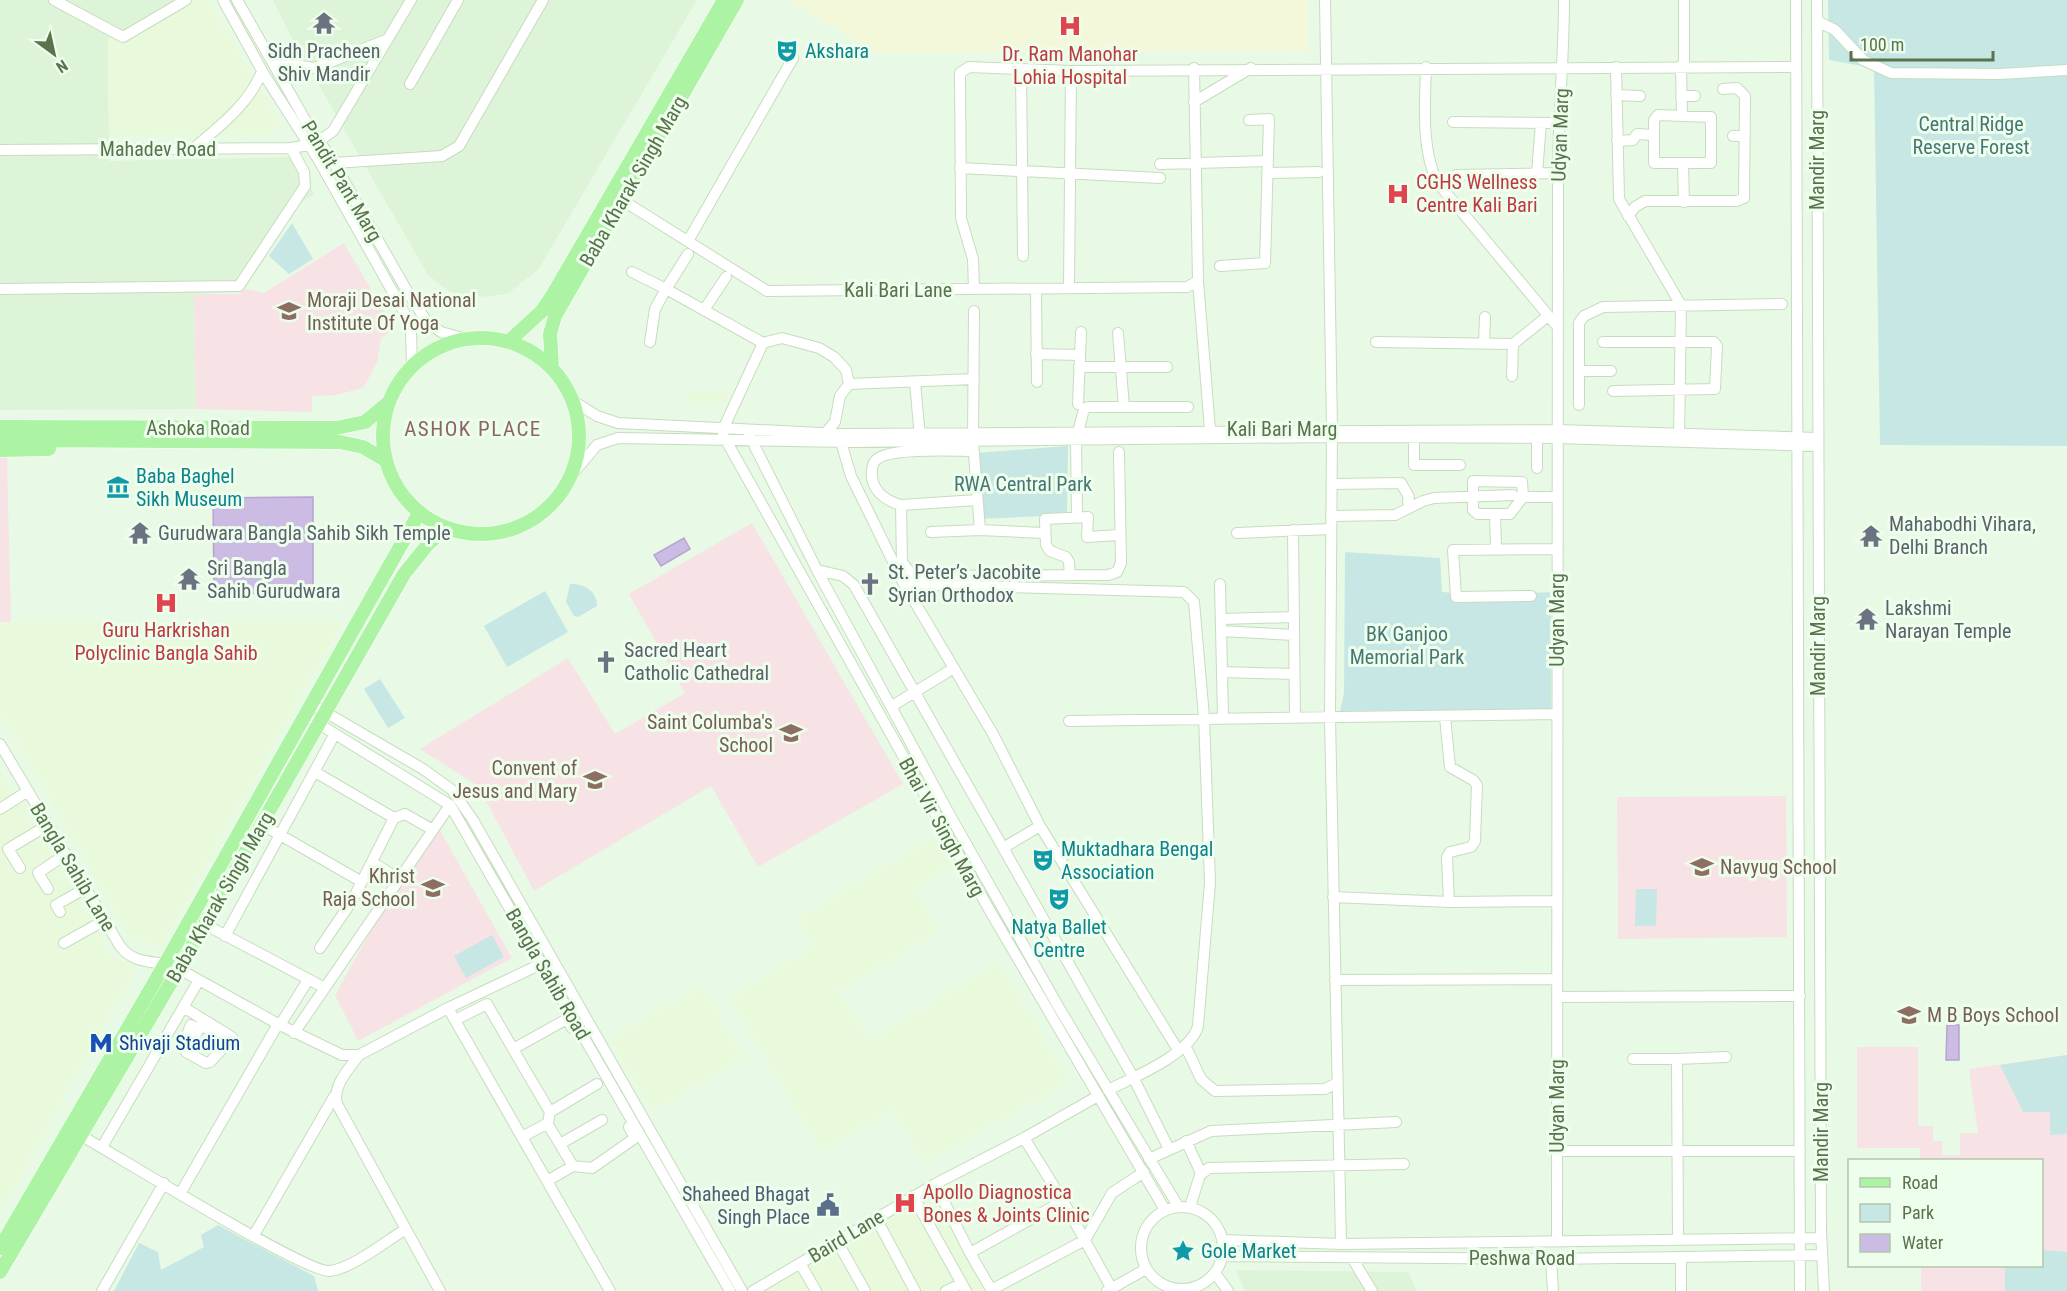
<svg xmlns="http://www.w3.org/2000/svg" width="2067" height="1291" viewBox="0 0 2067 1291" font-family="'Roboto Condensed',sans-serif">
	<rect width="100%" height="100%" fill="#e8fae6"/>
	<path fill="#ddf4d8" d="M0,0H178L108,40L109,161L289,157L315,194L299,203L243,292L194,294L196,409L0,410Z
		M273,0H697L538,270L507,294L480,297L450,292L428,275L294,42Z
		M1236,1270L1408,1272L1417,1291H1245Z"/>
	<path fill="#e8fadb" d="M178,0H208L280,121L270,135L109,136L108,39Z
		M688,392H728V402H688Z
		M0,622H343L161,946L130,939L0,713Z
		M0,768L112,957L138,966L0,1214Z
		M934,837L951,866L915,888L940,931L839,991L869,1040L1000,962L1070,1082L924,1164L892,1111L820,1151L729,997L813,947L796,918Z
		M702,985L745,1057L652,1112L609,1038Z
		M936,1193L989,1291H765Z"/>
	<path fill="#f7e3e5" d="M344,243L394,329L381,338L377,363L363,388L336,395L312,396V412L196,409L194,294H238L246,289L264,293Z
		M0,456H7L11,622H0Z
		M752,523L903,784L758,867L711,786L534,891L478,786L420,749L568,658L615,734L685,693L629,594Z
		M1786,796L1787,937L1618,939L1617,797Z
		M433,818L512,958L358,1041L335,995Z
		M1857,1047H1918V1126H1933V1141H1942V1155H1960V1133H1978L1969,1069L2067,1055V1291H1921V1266H2042V1160H1920V1148H1857Z"/>
	<path fill="#f3f8da" d="M790,0H1308V51L875,53Z"/>
	<path fill="#c6e7e3" d="M1828,0H2067V446L1880,445L1874,68L1829,60Z
		M292,223L313,259L289,274L269,256Z
		M1068,446L1067,515L977,519V453Z
		M1345,552L1440,558L1442,592L1482,595L1551,592V709L1340,711L1344,693Z
		M570,584C584,583 597,591 597,606L578,617L574,616L566,602Z
		M545,591L568,632L507,667L484,626Z
		M380,679L405,718L388,728L364,689Z
		M1636,889H1657L1656,926H1635Z
		M492,935L504,957L466,978L454,956Z
		M2067,1055V1134L2050,1135V1112H2023L2000,1065Z
		M218,1225L314,1276L318,1291H114L139,1243L158,1252L161,1270L204,1247L201,1235Z
		M2042,1250L2067,1252V1291H2005V1266H2042Z"/>
	<path fill="#ccbce3" stroke="#b8a3d3" stroke-width="1.5" d="M313,497V593L214,594L213,498Z
		M684,538L690,549L661,566L654,555Z
		M1947,1025H1959V1060H1946Z"/>
	<g fill="none" stroke-linecap="round" stroke-linejoin="round">
		<g stroke="#c7dcbf" stroke-width="12">
			<path id="minor" d="M54,0L123,37L186,0
				M223,0L265,76L318,159L404,312L411,333L412,365
				M237,0L304,118L334,163L407,291L427,322L441,332L466,339
				M1325,0L1332,429L1330,718L1341,1244
				M1684,0V66
				M1796,0L1800,1291
				M1817,0L1821,1231L1824,1291
				M1817,21L1835,30L1863,60L1891,73L2000,74L2067,70
				M273,62L315,68L386,40
				M1681,66L1682,115
				M1426,67C1425,103 1421,148 1437,182L1557,326
				M1616,67L1619,199L1681,305L1679,439
				M1194,68L1198,281L1210,430
				M1021,69L1023,256
				M410,84L458,0
				M1616,95L1640,96
				M1681,96H1695
				M1194,102L1251,68
				M1658,115L1711,117V163H1654V120Z
				M1453,122L1558,123
				M1733,136H1745
				M1617,141L1633,140L1637,134L1654,135
				M194,148C220,126 250,103 262,71
				M0,150L291,148L315,144L333,131L411,0
				M334,163L442,156L459,146L543,0
				M1160,164L1268,161
				M1683,164L1684,202
				M960,168L1160,178
				M1267,173L1319,172
				M1537,173L1541,123
				M1456,175L1558,173
				M622,200L767,291L1187,287L1198,281
				M1628,216L1635,207L1645,201H1737L1744,198L1745,96L1737,88L1723,89
				M688,241L793,58
				M688,254L666,289L763,343L724,427
				M1220,266L1265,263L1269,119L1249,120
				M632,272L666,289L655,309L650,342
				M1069,288L1071,71
				M0,289L239,286L305,186L304,172L291,148
				M974,289L973,259L961,218L960,73L969,67L1071,71L1796,67
				M1036,289L1037,382
				M704,310L726,277
				M974,311L973,441L980,530
				M1118,333L1124,407
				M1376,342L1513,344L1548,316
				M1603,342H1714L1717,346L1715,389L1613,391
				M763,343L782,338L819,348L834,357L846,370L849,384
				M1484,344L1485,317
				M1036,354L1080,355
				M1079,367H1167
				M1579,371H1611
				M1512,376L1513,344
				M915,382L920,438
				M573,401L597,416L618,423L841,434L1557,430L1817,438
				M1078,404L1081,332
				M1579,405V323L1584,316L1603,307L1782,304
				M723,435L990,911L1165,1210
				M749,435L819,574L952,819L1058,1006L1178,1206
				M823,436L835,422L840,396L849,384L974,379
				M1414,438V465H1460
				M1537,438V468
				M841,442L851,476L904,584L993,734L1040,826L1178,1050
				M973,451C954,451 889,447 876,460C871,465 871,476 873,482C877,495 890,502 901,505L977,500
				M570,477L597,445L618,438L849,442L1332,437L1556,438L1817,446
				M1332,484L1401,483L1409,497L1408,502
				M1523,497L1522,482L1473,481V510L1478,514H1510L1523,497H1557
				M901,505L902,562L913,576L1108,575L1117,572L1121,563L1119,452
				M1495,514L1496,549
				M1331,516L1395,515L1423,501L1434,498L1513,495
				M1077,517L1076,440L1084,409L1088,407H1188
				M1293,530L1295,718
				M931,532L980,530L1044,533
				M1237,533L1331,529
				M817,570L843,576L854,585L1133,1077L1169,1149
				M1070,575L1069,562L1066,557L1050,551L1046,545L1045,519L1088,517L1087,537L1119,535
				M904,584L1184,592L1194,602L1204,717L1210,883L1198,1026C1191,1054 1132,1078 1108,1090
				M1220,584L1223,717
				M1531,596L1456,597L1453,550L1557,549
				M1221,619L1294,617
				M1221,631L1294,635
				M1222,672L1294,674
				M313,705L423,769L452,790L473,820L742,1291
				M892,706L954,668
				M306,716L450,805L730,1291
				M1445,717L1450,767L1473,780L1477,785L1475,841L1471,847L1450,852L1447,857L1449,902
				M1069,721L1557,714
				M0,744L120,946C132,962 147,961 165,964
				M315,772L394,818L352,901L320,948
				M0,809L28,791
				M394,818L405,814L433,830
				M261,824L362,882
				M1003,848L1040,826
				M372,862L399,879
				M20,868L8,849L48,825
				M48,889L38,873L66,854
				M1333,897L1449,902L1557,901
				M60,912L56,905L86,888
				M204,924L325,988
				M225,936L332,739
				M64,943L105,920
				M179,969L280,1025L342,1055H359L448,1008L541,964
				M1335,980L1557,979
				M1557,997L1800,996
				M183,1007L232,1037
				M448,1008L610,1291
				M455,1020L487,1004L513,1049
				M201,1025L224,1039L225,1046L210,1062L206,1063L186,1052C192,1041 198,1031 204,1020
				M280,1025L308,980
				M294,1033L450,805
				M195,1036L188,1032L191,1025L199,1029
				M1185,1045L1201,1079L1215,1091L1325,1089L1337,1083
				M359,1055C349,1069 332,1086 337,1104L440,1291
				M1633,1059H1677
				M550,1112L597,1084
				M547,1123L573,1166
				M80,1135C114,1154 307,1274 330,1271C353,1268 386,1241 406,1229
				M522,1137L548,1123L550,1112L513,1049L567,1019L572,1028
				M1024,1138L1063,1201L1113,1291
				M1186,1141L1201,1173
				M560,1144L602,1120
				M102,1147L199,980
				M1557,1151H1800
				M1149,1159L1211,1131L1396,1122
				M547,1181L573,1166L592,1168L635,1138L629,1127
				M935,1184L970,1253
				M180,1194L278,1024
				M913,1196L966,1291
				M1141 1248a41 41 0 1 1 82 0a41 41 0 1 1-82 0Z
				M1190,1207L1200,1175L1209,1168L1404,1164
				M876,1218L915,1291
				M254,1235L335,1095
				M1678,1239L1677,1059L1726,1057
				M1223,1240L1341,1244L1821,1238
				M837,1241L865,1291
				M1557,1241C1557,886 1556,530 1558,174C1558,116 1564,58 1564,0
				M1222,1256L1551,1259L1822,1255
				M1352,1258L1372,1291
				M1681,1258V1291
				M1551,1259L1553,1291
				M800,1263L816,1291
				M1215,1273L1228,1291
				M991,1290L1085,1240L1112,1193L1144,1172
				M102,1291L164,1183
				M753,1291L935,1184L1024,1138L1098,1096
				M946,1291L961,1284
				M992,1291L970,1253L1063,1201
				M1107,1291L1146,1269"/>
		</g>
		<g stroke="#fff" stroke-width="15">
			<path id="major" d="M383 436a98 98 0 1 1 196 0a98 98 0 1 1-196 0Z
				M509,341L542,311L552,296L724,0
				M552,368L550,334L555,316L737,0
				M0,427L336,428L365,422L388,403
				M0,440L340,442L363,447L385,460
				M0,450L49,449
				M0,1248L165,964L419,513
				M0,1272L179,969L404,574L428,544L447,528"/>
		</g>
		<use href="#minor" stroke="#fff" stroke-width="10"/>
		<use href="#major" stroke="#acf4a4" stroke-width="14"/>
	</g>
	<defs>
		<g id="temple-bare" transform="scale(1.8)"><path d="M0-6L5-2H3V0L6.5 2.5H4V6H1.5V3h-3V6H-4V2.5H-6.5L-3 0V-2H-5Z" fill="#6b7280" stroke="#eefeec" stroke-width="2.5" paint-order="stroke"/></g>
		<g id="hospital-bare" transform="scale(1.8)"><path d="M-5-5h3v3.5h4V-5h3V5h-3V1.5h-4V5h-3Z" fill="#e0444e" stroke="#eefeec" stroke-width="2.5" paint-order="stroke"/></g>
		<g id="theatre-bare" transform="scale(1.8)"><path d="M-5-5.5Q0-4 5-5.5V0Q5 5 0 6Q-5 5-5 0ZM-3.3-2.5H-1v1.5H-3.3ZM1-2.5H3.3v1.5H1ZM-2.8 1Q0 5.5 2.8 1Z" fill="#0f9aa8" stroke="#eefeec" stroke-width="2.5" paint-order="stroke"/></g>
		<g id="university-bare" transform="scale(1.8)"><path d="M0-5L7-2L0 1L-7-2ZM-4 1L0 2.5L4 1V4Q0 6-4 4Z" fill="#8d6e63" stroke="#eefeec" stroke-width="2.5" paint-order="stroke"/></g>
		<g id="museum-bare" transform="scale(1.8)"><path d="M0-6L6-3V-2H-6V-3ZM-5-1h2V3h-2ZM-1-1h2V3h-2ZM3-1h2V3H3ZM-6 4H6V6H-6Z" fill="#0f9aa8" stroke="#eefeec" stroke-width="2.5" paint-order="stroke"/></g>
		<g id="church-bare" transform="scale(1.8)"><path d="M-1.2-6h2.4v3.5h3.3v2.4h-3.3V6h-2.4V-.1h-3.3v-2.4h3.3Z" fill="#6b7280" stroke="#eefeec" stroke-width="2.5" paint-order="stroke"/></g>
		<g id="school-bare" transform="scale(1.8)"><path d="M0-5L7-2L0 1L-7-2ZM-4 1L0 2.5L4 1V4Q0 6-4 4Z" fill="#8d6e63" stroke="#eefeec" stroke-width="2.5" paint-order="stroke"/></g>
		<g id="metro-bare" transform="scale(1.8)"><path d="M-5.5 5V-5H-3L0 0L3-5H5.5V5H3V-.5L0 4L-3-.5V5Z" fill="#1a4fb4" stroke="#eefeec" stroke-width="2.5" paint-order="stroke"/></g>
		<g id="civic-bare" transform="scale(1.8)"><path d="M-.6-6.5H3V-4.5H.6V-3L4-1V1h2V6H-6V1h2V-1L-.6-3ZM-1.2 2.5V6h2.4V2.5Z" fill="#5c6f8a" stroke="#eefeec" stroke-width="2.5" paint-order="stroke"/></g>
		<g id="sight-bare" transform="scale(1.8)"><path d="M0-6L1.8-2.2L6-1.7L2.9 1.2L3.7 5.4L0 3.3L-3.7 5.4L-2.9 1.2L-6-1.7L-1.8-2.2Z" fill="#0f9aa8" stroke="#eefeec" stroke-width="2.5" paint-order="stroke"/></g>
	</defs>
	<g fill-rule="evenodd">
		<use href="#temple-bare" x="324" y="23"/>
		<use href="#hospital-bare" x="1070" y="26"/>
		<use href="#theatre-bare" x="787" y="51"/>
		<use href="#hospital-bare" x="1398" y="194"/>
		<use href="#university-bare" x="289" y="311"/>
		<use href="#museum-bare" x="118" y="487"/>
		<use href="#temple-bare" x="140" y="533"/>
		<use href="#temple-bare" x="1871" y="536"/>
		<use href="#temple-bare" x="189" y="579"/>
		<use href="#church-bare" x="870" y="584"/>
		<use href="#hospital-bare" x="166" y="603"/>
		<use href="#temple-bare" x="1867" y="619"/>
		<use href="#church-bare" x="606" y="662"/>
		<use href="#school-bare" x="791" y="733"/>
		<use href="#school-bare" x="595" y="780"/>
		<use href="#theatre-bare" x="1043" y="860"/>
		<use href="#school-bare" x="1702" y="867"/>
		<use href="#school-bare" x="433" y="888"/>
		<use href="#theatre-bare" x="1059" y="899"/>
		<use href="#school-bare" x="1909" y="1015"/>
		<use href="#metro-bare" x="101" y="1043"/>
		<use href="#hospital-bare" x="905" y="1203"/>
		<use href="#civic-bare" x="828" y="1205"/>
		<use href="#sight-bare" x="1183" y="1251"/>
	</g>
	<g text-anchor="middle" dominant-baseline="central" stroke-width="6" stroke-linejoin="round" paint-order="stroke">
		<g font-size="20" fill="#5b616d" stroke="#eefeec" text-anchor="start">
			<text x="324" y="51" text-anchor="middle">Sidh Pracheen<tspan x="324" dy="23">Shiv Mandir</tspan></text>
			<text x="1889" y="524">Mahabodhi Vihara,<tspan x="1889" dy="23">Delhi Branch</tspan></text>
			<text x="158" y="533">Gurudwara Bangla Sahib Sikh Temple</text>
			<text x="207" y="568">Sri Bangla<tspan x="207" dy="23">Sahib Gurudwara</tspan></text>
			<text x="888" y="572">St. Peter’s Jacobite<tspan x="888" dy="23">Syrian Orthodox</tspan></text>
			<text x="1885" y="608">Lakshmi<tspan x="1885" dy="23">Narayan Temple</tspan></text>
			<text x="624" y="650">Sacred Heart<tspan x="624" dy="23">Catholic Cathedral</tspan></text>
		</g>
		<g font-size="20" fill="#0d838f" stroke="#eefeec" text-anchor="start">
			<text x="805" y="51">Akshara</text>
			<text x="136" y="476">Baba Baghel<tspan x="136" dy="23">Sikh Museum</tspan></text>
			<text x="1061" y="849">Muktadhara Bengal<tspan x="1061" dy="23">Association</tspan></text>
			<text x="1059" y="927" text-anchor="middle">Natya Ballet<tspan x="1059" dy="23">Centre</tspan></text>
			<text x="1201" y="1251">Gole Market</text>
		</g>
		<g font-size="20" fill="#be3a42" stroke="#eefeec">
			<text x="1070" y="54">Dr. Ram Manohar<tspan x="1070" dy="23">Lohia Hospital</tspan></text>
			<text x="1416" y="182" text-anchor="start">CGHS Wellness<tspan x="1416" dy="23">Centre Kali Bari</tspan></text>
			<text x="166" y="630">Guru Harkrishan<tspan x="166" dy="23">Polyclinic Bangla Sahib</tspan></text>
			<text x="923" y="1192" text-anchor="start">Apollo Diagnostica<tspan x="923" dy="23">Bones &amp; Joints Clinic</tspan></text>
		</g>
		<g font-size="20" fill="#467776" stroke="#eefeec">
			<text x="1971" y="124">Central Ridge<tspan x="1971" dy="23">Reserve Forest</tspan></text>
			<text x="1023" y="484">RWA Central Park</text>
			<text x="1407" y="634">BK Ganjoo<tspan x="1407" dy="23">Memorial Park</tspan></text>
		</g>
		<g font-size="20" fill="#5a724d" stroke="#eefeec">
			<text transform="translate(1560 135) rotate(-88)">Udyan Marg</text>
			<text x="158" y="149">Mahadev Road</text>
			<text transform="translate(1817 160) rotate(-90)">Mandir Marg</text>
			<text transform="translate(342 181) rotate(59)">Pandit Pant Marg</text>
			<text transform="translate(633 181) rotate(-60)">Baba Kharak Singh Marg</text>
			<text x="898" y="290">Kali Bari Lane</text>
			<text x="198" y="428">Ashoka Road</text>
			<text x="1282" y="429">Kali Bari Marg</text>
			<text transform="translate(1557 620) rotate(-90)">Udyan Marg</text>
			<text transform="translate(1818 646) rotate(-90)">Mandir Marg</text>
			<text transform="translate(942 827) rotate(61)">Bhai Vir Singh Marg</text>
			<text transform="translate(73 867) rotate(59)">Bangla Sahib Lane</text>
			<text transform="translate(220 897) rotate(-60)">Baba Kharak Singh Marg</text>
			<text transform="translate(548 974) rotate(60)">Bangla Sahib Road</text>
			<text transform="translate(1557 1106) rotate(-90)">Udyan Marg</text>
			<text transform="translate(1821 1132) rotate(-90)">Mandir Marg</text>
			<text transform="translate(846 1236) rotate(-31)">Baird Lane</text>
			<text x="1522" y="1258">Peshwa Road</text>
		</g>
		<g font-size="20" fill="#785e54" stroke="#eefeec" text-anchor="start">
			<text x="307" y="300">Moraji Desai National<tspan x="307" dy="23">Institute Of Yoga</tspan></text>
			<text x="773" y="722" text-anchor="end">Saint Columba's<tspan x="773" dy="23">School</tspan></text>
			<text x="577" y="768" text-anchor="end">Convent of<tspan x="577" dy="23">Jesus and Mary</tspan></text>
			<text x="1720" y="867">Navyug School</text>
			<text x="415" y="876" text-anchor="end">Khrist<tspan x="415" dy="23">Raja School</tspan></text>
			<text x="1927" y="1015">M B Boys School</text>
		</g>
		<g font-size="20" fill="#164399" stroke="#eefeec" text-anchor="start">
			<text x="119" y="1043">Shivaji Stadium</text>
		</g>
		<g font-size="20" fill="#4e5e75" stroke="#eefeec" text-anchor="end">
			<text x="810" y="1194">Shaheed Bhagat<tspan x="810" dy="23">Singh Place</tspan></text>
		</g>
		<g font-size="21" letter-spacing="1.5" fill="#8e6567" stroke="#eefeec">
			<text x="473" y="429">ASHOK PLACE</text>
		</g>
	</g>
	<rect x="1848" y="1159" width="195" height="108" fill="#eefeec" stroke="#b3c6ac" stroke-width="1.5"/>
	<rect x="1860" y="1178" width="30" height="9" fill="#acf4a4" stroke="#b3c6ac" stroke-width="1.5"/>
	<text x="1902" y="1189" font-size="18" fill="#5a724d">Road</text>
	<rect x="1860" y="1204" width="30" height="18" fill="#c6e7e3" stroke="#b3c6ac" stroke-width="1.5"/>
	<text x="1902" y="1219" font-size="18" fill="#5a724d">Park</text>
	<rect x="1860" y="1234" width="30" height="18" fill="#ccbce3" stroke="#b3c6ac" stroke-width="1.5"/>
	<text x="1902" y="1249" font-size="18" fill="#5a724d">Water</text>
	<g transform="translate(54 54) rotate(147)" stroke="#eefeec" stroke-width="4.5" paint-order="stroke">
	<path d="M0-4.5L10 22L0 15L-10 22Z" fill="#5a724d"/>
	<text y="-9" font-size="16" font-weight="bold" text-anchor="middle" fill="#5a724d">N</text>
	</g>
	<path d="M1851 51v9h142v-9" fill="none" stroke="#5a724d" stroke-width="3"/>
	<text x="1860" y="51" font-size="18" fill="#5a724d" stroke="#eefeec" stroke-width="4.5" paint-order="stroke">100 m</text>
</svg>
